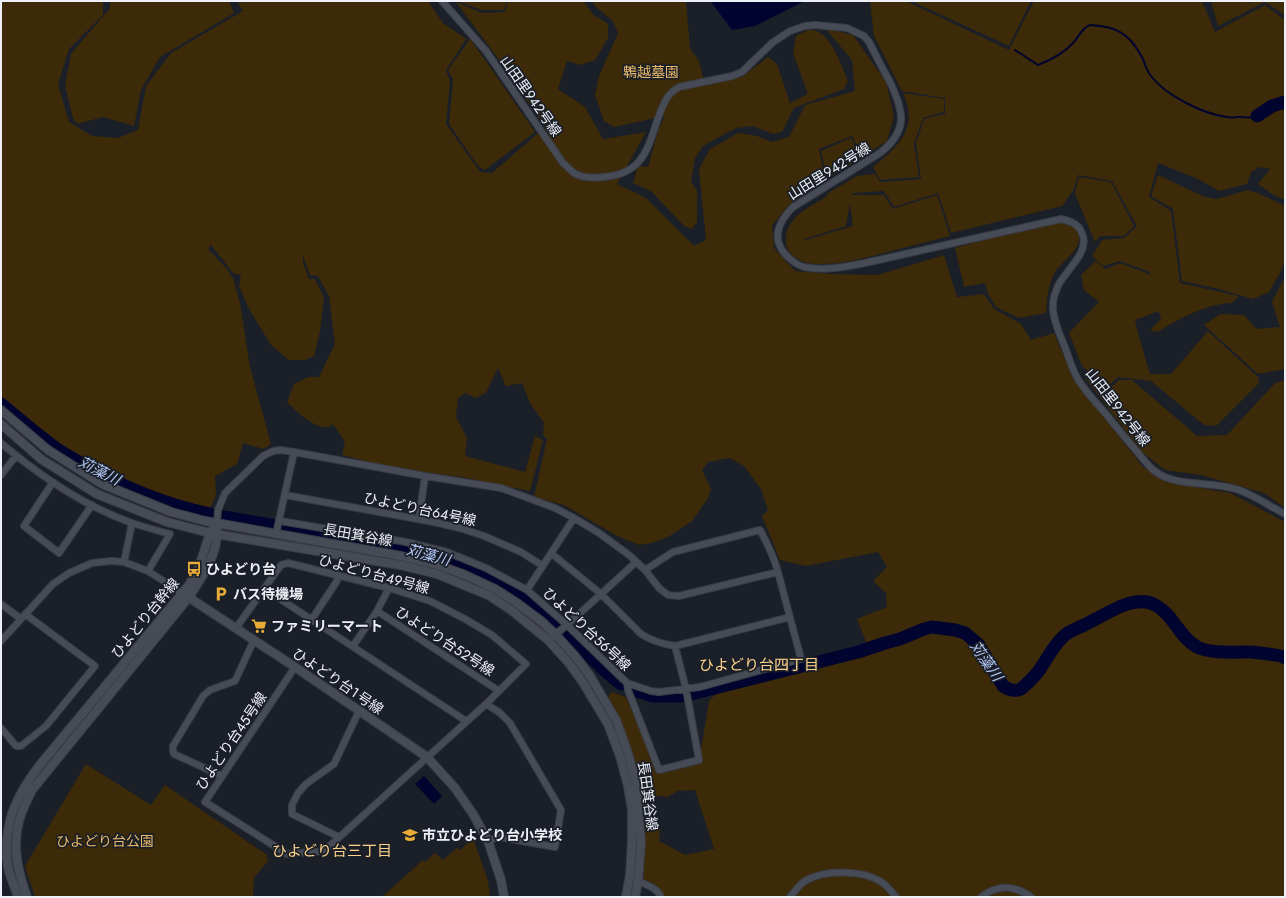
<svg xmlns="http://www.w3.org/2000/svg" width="1286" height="898" viewBox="0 0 1286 898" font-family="Jost,'Noto Sans JP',sans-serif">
	<rect width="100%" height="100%" fill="#1b1f28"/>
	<path fill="#3c2a08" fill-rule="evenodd" d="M1,1H103V15L69,49L58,84L69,122L92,136L118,138L138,130L146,86L171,53L243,11L237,1H428L443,23L466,39L446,70L450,81L446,124L480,172L492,173L545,127L497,57L456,2L482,13L505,12L508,1H583L594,15L608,24V38L595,60L580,65L567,61L558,89L585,107L603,139L646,132L617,184L646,198L694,246L706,240L699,169L710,149L738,133L757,136L772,142L789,137L805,105L855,91L852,60L825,28L853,35L886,82L894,116L887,141L862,157L852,136L819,149L825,178L787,207L772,226L774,248L795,271L830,274L878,275L944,255L957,297L984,294L994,309L1021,324L1031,340L1054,333L1073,378L1143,467L1166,482L1230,493L1285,522V897H657L643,877L645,847L643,826L646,818L660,828L659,841L685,855L714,849L695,790L677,791L668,797L648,795L649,804L652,808L650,813L644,811L639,781L623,727L607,699L611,692L626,697L659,773L700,764L701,750L709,701L716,694L736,686L867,644L857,619L887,607L886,593L873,581L887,567L878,552L806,566L780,560L762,516L768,510L761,489L744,466L730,458L708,462L702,470L711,489L708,498L692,521L668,537L652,543L639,545L617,536L564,505L534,497L547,439L543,435L544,423L530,403L522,383L506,386L498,368L486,393L475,398L466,393L458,398L456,417L467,438L465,456L525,472L535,436L543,440L530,491L462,477L393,468L342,455L345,442L333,424C331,425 330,427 328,427C316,430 295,410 287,402L294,384L308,377H319L335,344L329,296L318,276L310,275L303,256V263L309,279H315L324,297L320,331L314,356L305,360H289L271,345L248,307L239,286L241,275L233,273L211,245L208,249L226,268L233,278L240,303L250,367L271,444L264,449L243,443L237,464L215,476L216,495L209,511L171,506L77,464L1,414Z
		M110,1H229L234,13L160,57L141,90L134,126L103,117L77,124L73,118L65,86L71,54L110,8Z
		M457,1H507L504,10H481Z
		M592,1H686L690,48L699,61L705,85L742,77L768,57L777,64L790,103L808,94L793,53L796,36C800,34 806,30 811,30C831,31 841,65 848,81L844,89L794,108L782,132L773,134L753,126L736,128L703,146L695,158L691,182L697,191V222L692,229L684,226L651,191L633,183L638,166L648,167L659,128L665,116L614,127L604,121L595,95L599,76L618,33L613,21L596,7Z
		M870,1H906L1009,50L1034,1H1202L1215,32L1265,5L1285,20V200L1274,195L1258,184L1270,169L1260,167L1251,172L1247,184L1219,191L1196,178L1158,163L1149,197L1171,211L1180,283L1239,296L1232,303C1207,304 1179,318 1158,332L1150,330L1161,319L1159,311L1135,320L1139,337L1150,374H1171L1208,331L1258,377L1259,383L1216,426L1204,425L1151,381L1118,377L1106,388L1082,366L1069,333L1099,302L1084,290L1081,275L1096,261L1105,269L1120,263L1149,274L1151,277L1150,272L1120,261L1103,266L1092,256L1102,240L1124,238L1137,226L1112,181L1078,175L1074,189L1062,206L951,233L938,193L894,207L884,191L853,193L852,195H884L893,209L937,195L950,236C929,241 908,247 888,252C864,258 840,265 816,264C804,264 787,256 786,243C784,217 809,208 827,196L828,193L857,176L875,174L880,182L921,179L916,144L924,119L945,114V98L902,91L874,36ZM850,204L853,226L806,240L805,239L846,226Z
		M911,1H1031L1009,46Z
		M1211,1H1285V15L1265,2L1218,26Z
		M470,39L490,67L535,132L485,170L478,166L449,124L453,80L448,70Z
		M903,93L944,99V112L923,118L914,144L919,177L880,180L873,167C899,146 919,128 903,93Z
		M851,138L861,158L827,178L821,151Z
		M1158,175L1205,197L1217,199L1247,190L1258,193L1285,206V260L1281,271L1269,292L1253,299L1219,289L1182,281L1173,209L1151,196Z
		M1079,177L1111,182L1134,226L1124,236H1100L1095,242L1075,194Z
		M1053,221C1063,221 1072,222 1077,231C1086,249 1061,260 1054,274C1048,286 1047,299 1046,313L1019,318L996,307L988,294L985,283L964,287L955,248Z
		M1285,277V369L1258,374L1204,325L1220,314L1244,315L1256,329L1280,327L1272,302Z
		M1085,378L1107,391L1119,380H1132L1197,436L1227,435L1275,383L1285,380V508L1264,493L1201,475L1165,470L1142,452Z
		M86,764L151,805L165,785L267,855L268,861L254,878L253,897H35L25,866Z
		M471,840L474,841L488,881L490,897H382L423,860L425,862L435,853L443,860L457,848L460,850Z"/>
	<path fill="#01042e" d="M711,1H805L755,26L732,30L711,2Z
		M424,776L442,796L434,804L415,784Z"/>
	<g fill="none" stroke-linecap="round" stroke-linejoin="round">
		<path stroke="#01042e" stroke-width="2" d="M1015,50L1038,65C1051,60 1064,53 1074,42C1078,37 1084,26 1090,25C1093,25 1097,26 1100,26C1122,28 1133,40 1143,59C1145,65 1147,71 1151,76C1165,95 1203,114 1227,117C1231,118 1235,117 1239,117C1246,117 1251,119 1257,116"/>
		<path stroke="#01042e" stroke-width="13" d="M1257,116L1272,106L1285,102
			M1,404C18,418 35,433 53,446C60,452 69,456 77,461C118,485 163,504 210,514
			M224,517L276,526
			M284,527L412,549L476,569L508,587L537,606L556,623
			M570,636L604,670L621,684
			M634,690L653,696H684
			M691,694L858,652L885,643L900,639L924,629L932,627L955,630L965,633L971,638L979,645L1003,686C1009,690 1014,692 1021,689C1027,684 1033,678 1038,672C1047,660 1053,645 1065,635C1071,630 1079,628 1086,624C1106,615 1135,592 1157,606C1174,616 1179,637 1197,647C1211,654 1235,652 1251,652C1261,653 1271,654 1281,656L1285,658"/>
		<g stroke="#393c44" stroke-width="8">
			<path id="minor" d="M442,1L486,51L563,163C567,166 570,170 574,173C582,178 595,178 604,177C649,173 648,141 662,108C666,98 670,92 679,87L732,76L742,72L772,43L790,31L805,26L815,25L847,28L864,36L869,42C876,55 882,68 889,80C904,111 909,130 880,153L793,207C778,222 770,240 788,257C793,262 797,265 804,267C824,271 845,267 865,263L1061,219C1069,221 1077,223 1081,231C1092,250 1068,268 1059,284C1055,292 1052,300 1053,310C1054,322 1059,333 1064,345C1069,357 1072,370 1079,381C1087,393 1097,404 1106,414C1120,432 1135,449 1149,466C1170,489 1208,480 1236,489C1253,494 1269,506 1285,514
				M1,443C40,476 84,506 132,523C145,527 158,531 170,534L148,571
				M1,475L16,456
				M53,482L24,526L59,553L92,505
				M285,495L434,522L463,529L484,536L521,552L543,566
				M419,519L425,476
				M217,523L218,510L225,493L263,456L273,451L280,450L294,452
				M276,534L294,452L425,476L501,488L555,508L574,518L599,533L629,555L645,570L659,588L668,595L679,596L778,572L801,659L700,687L659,692L651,691L627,683L567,625L527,590L486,568L447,552L406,542L280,521
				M551,553L601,594L641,634C652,641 662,644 675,646L790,617
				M124,562L132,523
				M645,570L673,552L760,530C767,543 774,557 778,572
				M265,589L466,721
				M527,590L574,518
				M1,604L21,619
				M377,611L499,691
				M312,619L337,581L338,576
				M236,628L281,565L288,563L389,588L430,601L465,619L492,635L526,664L486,704L324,851L287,854L205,802L295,667
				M548,640L567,625L636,562
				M1,641L53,584L69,573L92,563L111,561L124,562L148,571L182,593
				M353,646L377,611L389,588
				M627,683L628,690L659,770L699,760L686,689L675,646
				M486,704L499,712L510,723L561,810L555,847L499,837L488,841
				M1,728L16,746H21L46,726L95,666L25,614
				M222,776L174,754L173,751V746L203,696L210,690L235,681L254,640
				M339,837L292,814V805L298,793L306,784L334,764L359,711
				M638,881C647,885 657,888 661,897
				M790,897C795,891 799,885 805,881C825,869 865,870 883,883C888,887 892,892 896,897
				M981,897C999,884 1014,885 1031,897"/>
		</g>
		<g stroke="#393c44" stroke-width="10">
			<path id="tertiary" d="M1,410L48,450L102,484L171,512L205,521L401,556L438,565L465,575L495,589L517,603L541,621L555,634L575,656L590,676L616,720L628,753L636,784L641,842L638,881L635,897
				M1,424L41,459L97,494L167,522L210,533L400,565L437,574L490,596L511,610L548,640L568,662L582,681L608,724L620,756L628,786L632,810V841L630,875L626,897
				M182,593L295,667L427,757L455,788L473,814L488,841L501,880L504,897
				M18,897C15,887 10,877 8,867C5,848 7,824 15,806C21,791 30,778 39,766L189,585L199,567L210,533L212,530
				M27,897C18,872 12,847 19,821C22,810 27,800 32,790L189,597C202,577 218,555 217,530"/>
		</g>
		<use href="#minor" stroke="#464b55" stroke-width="6"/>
		<use href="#tertiary" stroke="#464b55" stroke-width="8"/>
	</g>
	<defs>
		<g id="bus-bare" transform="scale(1.2)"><path d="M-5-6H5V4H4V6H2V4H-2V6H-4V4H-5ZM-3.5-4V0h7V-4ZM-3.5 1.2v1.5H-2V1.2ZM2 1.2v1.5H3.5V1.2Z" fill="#e8ab37" stroke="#1b1f28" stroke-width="2.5" paint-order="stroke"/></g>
		<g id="parking-bare" transform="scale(1.2)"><path d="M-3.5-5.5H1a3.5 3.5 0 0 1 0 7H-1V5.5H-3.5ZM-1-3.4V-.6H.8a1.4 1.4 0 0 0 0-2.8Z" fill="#e8ab37" stroke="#1b1f28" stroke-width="2.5" paint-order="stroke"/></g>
		<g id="supermarket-bare" transform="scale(1.2)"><path d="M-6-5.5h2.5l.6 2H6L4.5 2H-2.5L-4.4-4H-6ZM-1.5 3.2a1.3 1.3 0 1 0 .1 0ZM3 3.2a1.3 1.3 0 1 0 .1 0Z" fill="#e8ab37" stroke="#1b1f28" stroke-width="2.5" paint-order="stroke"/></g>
		<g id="school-bare" transform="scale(1.2)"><path d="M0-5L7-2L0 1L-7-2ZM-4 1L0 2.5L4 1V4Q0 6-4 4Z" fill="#e8ab37" stroke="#1b1f28" stroke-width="2.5" paint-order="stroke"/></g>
	</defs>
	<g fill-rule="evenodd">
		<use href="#bus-bare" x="194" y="569"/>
		<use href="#parking-bare" x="221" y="594"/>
		<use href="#supermarket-bare" x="259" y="626"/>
		<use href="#school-bare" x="410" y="835"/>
	</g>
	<g text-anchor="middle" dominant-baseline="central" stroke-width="3.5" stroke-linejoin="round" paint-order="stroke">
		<g font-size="14" fill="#eaba68" stroke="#1b1f28">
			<text x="651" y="72">鵯越墓園</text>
			<text x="105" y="841">ひよどり台公園</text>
		</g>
		<g font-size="14" fill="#edf0f7" stroke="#1b1f28">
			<text transform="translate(531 96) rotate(55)">山田里９４２号線</text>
			<text transform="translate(829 171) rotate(-32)">山田里９４２号線</text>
			<text transform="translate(1118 407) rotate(52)">山田里９４２号線</text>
			<text transform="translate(420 509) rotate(12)">ひよどり台６４号線</text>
			<text transform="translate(358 535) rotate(10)">長田箕谷線</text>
			<text transform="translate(374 574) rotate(15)">ひよどり台４９号線</text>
			<text transform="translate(145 618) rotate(-51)">ひよどり台幹線</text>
			<text transform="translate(587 629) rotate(43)">ひよどり台５６号線</text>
			<text transform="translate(445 641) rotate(33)">ひよどり台５２号線</text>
			<text transform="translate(338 681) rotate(34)">ひよどり台１号線</text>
			<text transform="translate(231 741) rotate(-56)">ひよどり台４５号線</text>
			<text transform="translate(648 796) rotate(82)">長田箕谷線</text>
		</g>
		<g font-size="14" font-weight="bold" fill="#edf0f7" stroke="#1b1f28" text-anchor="start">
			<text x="206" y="569">ひよどり台</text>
			<text x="233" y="594">バス待機場</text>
			<text x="271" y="626">ファミリーマート</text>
			<text x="422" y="835">市立ひよどり台小学校</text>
		</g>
		<g font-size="15" font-style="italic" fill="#b1c6f4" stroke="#1b1f28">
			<text transform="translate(99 471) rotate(27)">苅藻川</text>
			<text transform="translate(428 555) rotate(15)">苅藻川</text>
			<text transform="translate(986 661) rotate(55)">苅藻川</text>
		</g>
		<g font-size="15" fill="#fdd28c" stroke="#1b1f28">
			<text x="759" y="665">ひよどり台四丁目</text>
			<text x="332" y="851">ひよどり台三丁目</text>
		</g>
	</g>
	<rect width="1286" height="898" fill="none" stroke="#edf0f7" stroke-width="4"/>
</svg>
